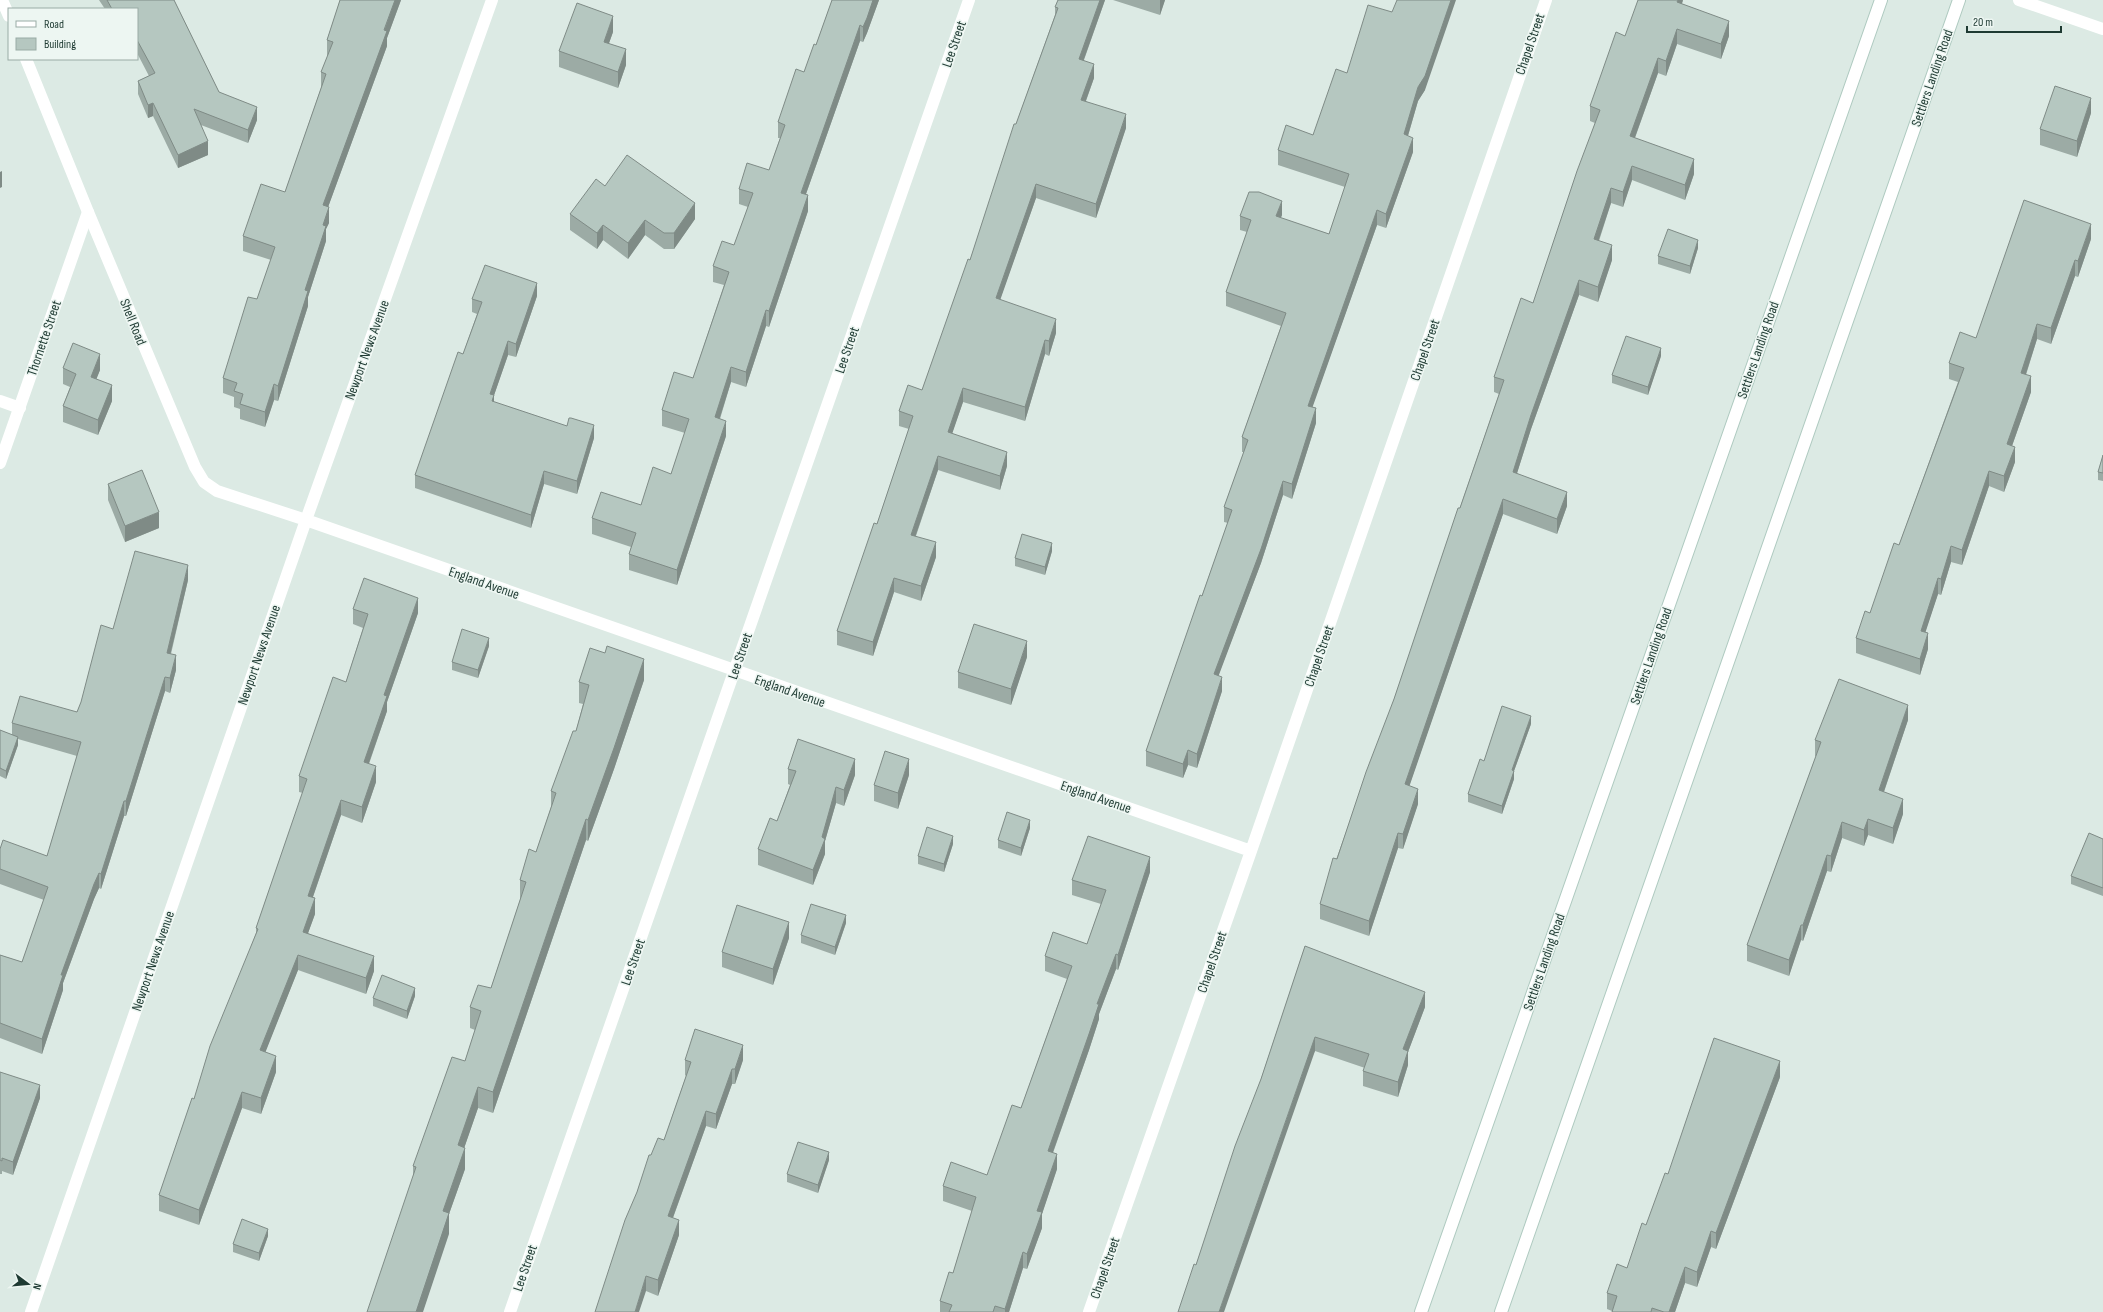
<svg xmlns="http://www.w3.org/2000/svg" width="2103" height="1312" viewBox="0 0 2103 1312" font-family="'Sofia Sans Condensed',sans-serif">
	<rect width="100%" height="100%" fill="#dceae4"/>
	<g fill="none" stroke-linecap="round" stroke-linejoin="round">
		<g stroke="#afcac0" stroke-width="14">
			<path id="secondary" d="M1421,1312L1881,0
				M1501,1312L1959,0"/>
		</g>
		<path stroke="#fff" stroke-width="12" d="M492,0L306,520L1251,851
			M2019,0L2103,29
			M0,401L20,408
			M0,463L88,212
			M510,1312L969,0
			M1089,1312L1251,851L1546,0"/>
		<path stroke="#fff" stroke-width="12" d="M2,0L9,16
			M26,59L88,212L195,467L204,482L217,491L306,520L31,1312"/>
		<use href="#secondary" stroke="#fff" stroke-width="12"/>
	</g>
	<path fill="#9caba5" d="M99,0H174L219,92L257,120L248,143L201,125L208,155L178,168L153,116L148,118L138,94V81L149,76L137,53V9H105Z
		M340,0H401L387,38V46L328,207L329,223L326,229V241L308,297V306L278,401L274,400L265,427L240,419V409L234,407V397L223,393V378L257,299L271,260L243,251V236L285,192L321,88V72L328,56H327V40Z
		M832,0H879L867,33L863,42L860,41L806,194L808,211L769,327L766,326L746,387L731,382L720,419L726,436L677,585L629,570V554L631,547L592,534V518L641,505L671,474L685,433L662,426V410L693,378L724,285L713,282V266L734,245L748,207L739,204V189L769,170L780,138H778V122L804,72L816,45Z
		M1058,0H1105L1084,60L1094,78L1086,101L1126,128L1096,218L1036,198L1000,299L1056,333L1049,356L1045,354L1025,421L963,402L952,433L1007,466L1000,490L938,470L916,536L936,557L921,601L894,592L873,656L837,645V631L877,524L909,429L899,426V411L922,390L970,260L1016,124L1055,15V7Z
		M1113,0H1165L1160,15Z
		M1683,0L1682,4L1729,36L1721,59L1677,44L1666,76L1658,73L1635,138L1694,174L1685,200L1632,180L1623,207L1611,203L1599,241L1612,260L1598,302L1579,295L1531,429L1517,473L1567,506L1557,534L1503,514L1409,786L1418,804L1403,849L1398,848L1369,936L1320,919V904L1394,699L1499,394L1494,392V377L1533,303L1595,123L1590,121V106L1625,36Z
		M613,32L609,43L626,65L618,88L559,67V51Z
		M1347,73L1425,90L1418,101L1408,136L1413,152L1386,228L1377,225L1312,407L1316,423L1292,499L1283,495L1261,563L1218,676L1222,691L1197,768L1188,765L1183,778L1146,766V751L1228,523L1224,522V507L1244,452H1242V437L1281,326L1226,306V292L1247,232L1240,230V216L1282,215L1280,218L1329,234L1345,187L1278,165V150L1313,135Z
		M2091,113L2077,157L2040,145V129Z
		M605,186L695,219L674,249H664L645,235L628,259L603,240L597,249L570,230V214Z
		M2091,239L2078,277L2075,276L2051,344L2037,339L2026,375L2031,392L2012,446L2015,462L2004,492L1989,486L1962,565L1951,562L1941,595L1938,594L1925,632L1928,649L1920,675L1856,653V638L1870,613L1899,545L1958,382L1949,379V363L1976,338Z
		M1698,248L1690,274L1658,264V256Z
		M537,296L516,357L508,355L494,395V402L594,438L577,494L544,484L531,528L415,488V475L463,354L477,314L472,312V299Z
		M1661,356L1648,395L1612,383V375Z
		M63,368L100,370L96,379L112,401L98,435L63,422V406L70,387L63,384Z
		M2103,455V481L2098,480V472Z
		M108,484L159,528L125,542L108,500Z
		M1052,551L1045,575L1015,566V558Z
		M188,580L171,654L176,670L170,693L165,691L126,816H124L101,889L99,888L94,899L63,983V990L42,1054L0,1038V955L22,962L44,900L0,884V849L47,856L77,756L18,739V745L6,779L0,776V730L12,735V723L77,712L113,629Z
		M353,609L418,613L387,702V711L369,764L376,782L362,823L341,815L313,897L315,914L308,933L374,971L366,994L298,970L265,1052L276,1072L261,1114L242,1108L199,1225L159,1211V1195L256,933V928L303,793L299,792V776L346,682L363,628L353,624Z
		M489,646L478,678L452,670V662Z
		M1027,657L1011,705L958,688V672Z
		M644,680L614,769L588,841L586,840L493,1113L478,1108L464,1148L465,1169L449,1214V1234L413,1177V1166L465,1061L475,1030L470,1028V1007L491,988L520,900V880L536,852L551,807V791L576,731L583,704L579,703V682Z
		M1908,720L1884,792L1903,814L1893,844L1868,835L1864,846L1842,838L1831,872L1827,871L1803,941L1801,940L1789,976L1747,961V945L1816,756H1815V740Z
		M1531,724L1514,771V779L1502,814L1468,802V794L1484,761Z
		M788,769L855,775L844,806L836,803L825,841V854L813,885L758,865V849L777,821L790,785L788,784Z
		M909,775L898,809L874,801V785Z
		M1030,828L1021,856L998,848V840Z
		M2103,839V896L2071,884V876Z
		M953,844L944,872L918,864V856Z
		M1150,872L1118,970L1116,969L1099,1014V1019L1089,1050L1053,1153L1057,1169L1042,1214V1228L1027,1269L1023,1268L1009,1312H940V1301L953,1273L972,1211L943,1201V1186L987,1175L1021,1108L1067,979L1045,971V956L1087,944L1101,904L1072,895V880Z
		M846,923L835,955L801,943V935Z
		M789,938L773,985L722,967V952Z
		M1305,946L1425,1007L1408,1052V1065L1398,1097L1363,1086V1071L1365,1068L1315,1051L1196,1265L1261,1079Z
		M415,996L407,1019L373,1006V998Z
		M685,1060H743L735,1084H732L716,1129L706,1126L673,1218L679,1235L658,1296L646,1291L637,1192L651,1155L664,1140L686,1076L685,1075Z
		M0,1072L40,1098L13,1175L2,1171V1174H0Z
		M1780,1077L1716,1249L1711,1247L1697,1287L1685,1283L1675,1312H1612V1311L1607,1309V1293L1627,1268L1646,1225L1668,1174Z
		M829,1160L818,1193L787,1182V1174Z
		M268,1236L259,1261L233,1252V1244Z"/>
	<path fill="#7f8b86" d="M395,0H401L387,38V46L323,221V205Z
		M873,0H879L867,33L863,42V27Z
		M1100,0H1105L1079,73V59Z
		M1160,0H1165L1160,15Z
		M1451,0H1456L1425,90L1418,101L1404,149V134L1418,87Z
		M1678,0H1683L1677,17V2Z
		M613,16V32L604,57V42Z
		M1729,21V36L1721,59V44Z
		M860,25V41L801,208V193Z
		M1677,29V44L1666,76V61Z
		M626,49V65L618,88V72Z
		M1658,58V73L1630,151V136Z
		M1094,64V78L1081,114V100Z
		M2091,98V113L2077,157V141Z
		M153,103V116L148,118V105Z
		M257,107V120L248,143V130Z
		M1126,114V128L1096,218V204Z
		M1413,138V152L1386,228V214Z
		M208,141V155L178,168V155Z
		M1694,159V174L1685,200V185Z
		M1632,166V180L1623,207V192Z
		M2,171V187L0,188V172Z
		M1036,184V198L996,312V298Z
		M1611,188V203L1594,254V239Z
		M808,195V211L769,327V311Z
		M1282,201V215L1276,231V216Z
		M695,203V219L674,249V233Z
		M329,207V223L326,229V241L308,297V306L278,401V386L305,290L323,225Z
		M1377,210V225L1308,420V406Z
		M645,220V235L628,259V243Z
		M2091,224V239L2078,277V261Z
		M603,225V240L597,249V233Z
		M1698,240V248L1690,274V266Z
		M1612,245V260L1598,302V287Z
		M2075,260V276L2051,344V328Z
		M1579,280V295L1531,429L1513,486V472L1531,415Z
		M537,283V296L516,357V344Z
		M766,310V326L746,387V372Z
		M1056,319V333L1049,356V341Z
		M2037,324V339L2021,389V373Z
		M1045,340V354L1025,421V407Z
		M508,341V355L490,407V394Z
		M1661,348V356L1648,395V387Z
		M100,354V370L91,393V377Z
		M731,367V382L715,433V417Z
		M2031,376V392L2007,460V444Z
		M274,384V400L265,427V412Z
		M112,385V401L98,435V420Z
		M963,388V402L948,446V432Z
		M494,395V408L492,401Z
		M1316,408V423L1292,499V484Z
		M726,421V436L677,585V570Z
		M594,425V438L577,494V481Z
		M2015,447V462L2004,492V476Z
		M1007,452V466L1000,490V476Z
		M938,456V470L911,549V535Z
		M544,471V484L531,528V515Z
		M1989,471V486L1962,565V550Z
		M1283,481V495L1261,563L1214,688V674Z
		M1567,492V506L1557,534V519Z
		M1503,499V514L1405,799V784Z
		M159,512V528L125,542V526Z
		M936,542V557L921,601V586Z
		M1052,543V551L1045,575V567Z
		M1951,546V562L1941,595V579Z
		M188,565V580L167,668V653Z
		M894,578V592L873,656V642Z
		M1938,578V594L1921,646V631Z
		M418,598V613L387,702V711L364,777V762L384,695Z
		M1928,633V649L1920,675V659Z
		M489,638V646L478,678V670Z
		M1027,641V657L1011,705V689Z
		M176,655V670L170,693V678Z
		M644,659V680L614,769L588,841V820Z
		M165,677V691L126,816V801Z
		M1222,677V691L1197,768V754Z
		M1908,705V720L1879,806V790Z
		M1531,716V724L1514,771V779L1502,814V806L1512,770Z
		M18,737V745L6,779V771Z
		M1188,750V765L1183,778V764Z
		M855,759V775L844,806V790Z
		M909,759V775L898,809V793Z
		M376,766V782L362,823V807Z
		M836,787V803L825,841V854L813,885V870L822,837Z
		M1418,789V804L1403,849V834Z
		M1903,799V814L1893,844V828Z
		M341,800V815L308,911V896Z
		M124,801V816L101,889V874Z
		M586,819V840L493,1113V1092Z
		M1868,819V835L1864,846V830Z
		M1030,820V828L1021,856V848Z
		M1842,822V838L1831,872V856Z
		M1398,833V848L1369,936V921Z
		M953,836V844L944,872V864Z
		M1827,855V871L1803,941V925Z
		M1150,857V872L1118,970V955Z
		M99,873V888L94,899L63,983V990L42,1054V1039L61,975L94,884Z
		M315,898V914L303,947V932Z
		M846,915V923L835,955V947Z
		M789,922V938L773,985V969Z
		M1801,925V940L1789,976V960Z
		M1116,954V969L1099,1014V1019L1089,1050L1048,1166V1151L1097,1004Z
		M298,955V970L260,1066V1050Z
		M374,956V971L366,994V978Z
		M415,988V996L407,1019V1011Z
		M1425,992V1007L1408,1052V1065L1398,1097V1082L1403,1049Z
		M1315,1037V1051L1224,1312H1219Z
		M743,1045V1060L735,1084V1069Z
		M276,1056V1072L261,1114V1098Z
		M1780,1061V1077L1716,1249V1233Z
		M732,1069V1084L716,1129V1114Z
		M40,1085V1098L13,1175V1162Z
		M478,1087V1108L458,1166V1145Z
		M242,1092V1108L199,1225V1210Z
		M706,1111V1126L668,1231V1216Z
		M465,1148V1169L449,1214V1234L423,1312H416L443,1211Z
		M829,1152V1160L818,1193V1185Z
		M1057,1154V1169L1042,1214V1228L1027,1269V1254L1037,1211Z
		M679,1220V1235L658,1296V1280Z
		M268,1229V1236L259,1261V1253Z
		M1711,1231V1247L1697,1287V1272Z
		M1023,1252V1268L1009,1312H1005V1309Z
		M1685,1267V1283L1675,1312H1669Z
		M646,1276V1291L639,1312H635Z"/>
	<path fill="#b5c7c0" stroke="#7f8b86" d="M107,0H174L219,92L257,107L248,130L194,109L208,141L178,155L153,103L148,105L138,81L155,73L137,40V9H112Z
		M340,0H395L384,30L387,31L323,205L329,207L323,225L326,226L305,290L308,291L278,386L274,384L265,412L240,404L243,394L234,391L237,383L223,378L248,297L257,299L275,247L243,236L261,184L285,192L326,74L321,72L333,42L327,40Z
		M832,0H873L867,18L863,27L860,25L801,193L808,195L769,311L766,310L746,372L731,367L715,417L726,421L677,570L629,554L636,533L592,518L601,492L641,505L653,467L671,474L689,419L662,410L674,372L693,378L729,272L713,266L722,241L734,245L753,193L739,189L747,163L769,170L785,125L778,122L796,69L804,72L814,44L816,45Z
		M1058,0H1100L1079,59L1094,64L1081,100L1126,114L1096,204L1036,184L996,298L1056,319L1049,341L1045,340L1025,407L963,388L948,432L1007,452L1000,476L938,456L911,535L936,542L921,586L894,578L873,642L837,631L874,523L877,524L913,416L899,411L908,385L922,390L968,259L970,260L1014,124H1016L1058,8L1055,7Z
		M1397,0H1451L1425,76L1418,87L1404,134L1413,138L1386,214L1377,210L1308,406L1316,408L1292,484L1283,481L1261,549L1214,674L1222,677L1197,754L1188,750L1183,764L1146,751L1200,595L1202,596L1232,510L1224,507L1248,440L1242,437L1286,313L1226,292L1251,220L1240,216L1249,192H1259L1282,201L1276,216L1329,234L1349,174L1278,150L1286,125L1313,135L1336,69L1347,73L1368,5L1392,12Z
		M1638,0H1678L1677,2L1729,21L1721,44L1677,29L1666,61L1658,58L1630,136L1694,159L1685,185L1632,166L1623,192L1611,188L1594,239L1612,245L1598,287L1579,280L1531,415L1513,472L1567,492L1557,519L1503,499L1405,784L1418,789L1403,834L1398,833L1369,921L1320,904L1333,858L1337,859L1366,772L1394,699L1458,508H1460L1504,380L1494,377L1521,298L1533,303L1577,171L1600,110L1590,106L1616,32L1625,36Z
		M577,3L613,16L604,42L626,49L618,72L559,51Z
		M2055,86L2091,98L2077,141L2040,129Z
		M627,155L695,203L674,233H664L645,220L628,243L603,225L597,233L570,214L596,179L605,186Z
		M2024,200L2091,224L2078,261L2075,260L2051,328L2037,324L2021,373L2031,376L2007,444L2015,447L2004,476L1989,471L1962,550L1951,546L1941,579L1938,578L1921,631L1928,633L1920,659L1856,638L1865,611L1870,613L1894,543L1899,545L1964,368L1949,363L1960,332L1976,338Z
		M1668,229L1698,240L1690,266L1658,256Z
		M485,265L537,283L516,344L508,341L490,394L494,395L492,401L567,426L569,418H571L594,425L577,481L544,471L531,515L415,475L458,352L463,354L482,302L472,299Z
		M1626,336L1661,348L1648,387L1612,375Z
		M73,343L100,354L91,377L112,385L98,420L63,406L76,374L63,368Z
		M2103,455V473L2098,472Z
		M142,470L159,512L125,526L108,484Z
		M1022,534L1052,543L1045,567L1015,558Z
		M135,551L188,565L167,653L176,655L170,678L165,677L126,801H124L101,874L99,873L94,884L61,975H63L42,1039L0,1023V955L22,962L48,887L0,869V849L3,840L47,856L81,742L12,723L20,696L77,712L81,702L101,625L113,629Z
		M364,578L418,598L384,695L387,696L364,762L376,766L362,807L341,800L308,896L315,898L303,932L374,956L366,978L298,955L260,1050L276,1056L261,1098L242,1092L199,1210L159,1195L192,1098L194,1099L210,1046L258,929L256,928L307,779L299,776L333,677L346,682L368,614L353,609Z
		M974,624L1027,641L1011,689L958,672Z
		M462,629L489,638L478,670L452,662Z
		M607,646L644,659L614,748L588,820L586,819L493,1092L478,1087L458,1145L465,1148L443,1211L449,1213L416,1312H367L416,1167L413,1166L452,1057L465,1061L481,1011L470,1007L478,985L491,988L526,882L520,880L529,849L536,852L556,793L551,791L573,731H576L589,685L579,682L590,648L605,653Z
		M1839,679L1908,705L1879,790L1903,799L1893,828L1868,819L1864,830L1842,822L1831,856L1827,855L1803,925H1801L1789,960L1747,945L1821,742L1815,740Z
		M1502,706L1531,716L1512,770L1514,771L1502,806L1468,794L1480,759L1484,761Z
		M0,730L18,737L6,771L0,768Z
		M798,739L855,759L844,790L836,787L822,837L825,839L813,870L758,849L770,818L777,821L796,771L788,769Z
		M885,751L909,759L898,793L874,785Z
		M1007,812L1030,820L1021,848L998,840Z
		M927,827L953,836L944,864L918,856Z
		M2089,833L2103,839V888L2071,876Z
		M1088,836L1150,857L1118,955L1116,954L1097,1004H1099L1089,1034L1048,1151L1057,1154L1037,1211L1042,1212L1027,1254L1023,1252L1005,1309L995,1306L993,1312H949L952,1305L940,1301L949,1272L953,1273L976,1197L943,1186L951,1162L987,1175L1012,1105L1021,1108L1072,966L1045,956L1053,932L1087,944L1106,890L1072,880Z
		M811,904L846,915L835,947L801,935Z
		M737,905L789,922L773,969L722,952Z
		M1305,946L1425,992L1403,1049L1408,1051L1398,1082L1363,1071L1369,1054L1315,1037L1219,1312H1178L1194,1264L1196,1265L1235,1146L1261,1079Z
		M382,975L415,988L407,1011L373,998Z
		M695,1029L743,1045L735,1069H732L716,1114L706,1111L668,1216L679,1220L658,1280L646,1276L635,1312H595L625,1220L637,1192L649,1155H651L658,1138L664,1140L691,1062L685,1060Z
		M1714,1038L1780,1061L1716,1233L1711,1231L1697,1272L1685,1267L1669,1312H1664L1652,1308L1651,1312H1612L1617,1296L1607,1293L1617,1264L1627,1268L1642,1223L1646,1225L1665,1173L1668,1174Z
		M0,1072L40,1085L13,1162L2,1158V1161L0,1160Z
		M798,1142L829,1152L818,1185L787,1174Z
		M242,1219L268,1229L259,1253L233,1244Z"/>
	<g text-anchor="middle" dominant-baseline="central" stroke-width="3" stroke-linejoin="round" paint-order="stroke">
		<g font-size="14" fill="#1e3a32" stroke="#edf6f2">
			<text transform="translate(954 44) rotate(-71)">Lee Street</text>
			<text transform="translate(1530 44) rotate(-71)">Chapel Street</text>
			<text transform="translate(1932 78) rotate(-71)">Settlers Landing Road</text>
			<text transform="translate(133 322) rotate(68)">Shell Road</text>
			<text transform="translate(44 338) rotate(-71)">Thornette Street</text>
			<text transform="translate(367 350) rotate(-70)">Newport News Avenue</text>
			<text transform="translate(847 350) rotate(-71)">Lee Street</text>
			<text transform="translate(1425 350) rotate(-71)">Chapel Street</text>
			<text transform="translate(1758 350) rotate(-71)">Settlers Landing Road</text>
			<text transform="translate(484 583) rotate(19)">England Avenue</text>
			<text transform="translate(259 655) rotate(-71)">Newport News Avenue</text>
			<text transform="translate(740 656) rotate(-71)">Lee Street</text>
			<text transform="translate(1319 656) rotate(-71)">Chapel Street</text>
			<text transform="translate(1651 656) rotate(-71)">Settlers Landing Road</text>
			<text transform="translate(790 691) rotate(19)">England Avenue</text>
			<text transform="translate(1096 797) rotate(19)">England Avenue</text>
			<text transform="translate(153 961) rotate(-71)">Newport News Avenue</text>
			<text transform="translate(633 962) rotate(-71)">Lee Street</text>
			<text transform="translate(1212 962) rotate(-71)">Chapel Street</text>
			<text transform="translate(1544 962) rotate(-71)">Settlers Landing Road</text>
			<text transform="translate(525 1268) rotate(-71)">Lee Street</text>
			<text transform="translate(1105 1268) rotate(-71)">Chapel Street</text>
		</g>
	</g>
	<rect x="8" y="8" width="130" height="52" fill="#edf6f2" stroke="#9aaba5"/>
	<rect x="16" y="21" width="20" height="6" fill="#ffffff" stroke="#9aaba5"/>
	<text x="44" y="28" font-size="12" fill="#1e3a32">Road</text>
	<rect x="16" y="38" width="20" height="12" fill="#b5c7c0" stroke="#9aaba5"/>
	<text x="44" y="48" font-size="12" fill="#1e3a32">Building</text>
	<g transform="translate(28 1284) rotate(106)" stroke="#edf6f2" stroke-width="3" paint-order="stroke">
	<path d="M0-3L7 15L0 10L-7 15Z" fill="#1e3a32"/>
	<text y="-6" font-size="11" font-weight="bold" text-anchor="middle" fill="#1e3a32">N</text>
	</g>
	<path d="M1967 26v6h94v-6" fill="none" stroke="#1e3a32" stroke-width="2"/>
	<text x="1973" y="26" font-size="12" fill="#1e3a32" stroke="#edf6f2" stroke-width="3" paint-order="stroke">20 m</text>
</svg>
